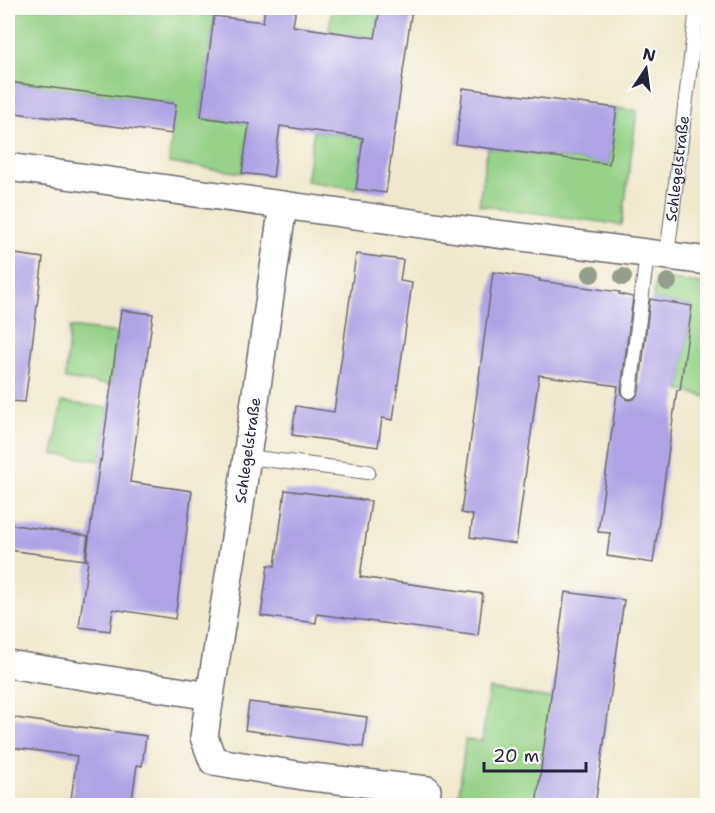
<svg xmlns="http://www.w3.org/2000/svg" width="715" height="813" viewBox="0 0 715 813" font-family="'Shantell Sans',sans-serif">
	<rect width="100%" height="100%" fill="#fdfcf7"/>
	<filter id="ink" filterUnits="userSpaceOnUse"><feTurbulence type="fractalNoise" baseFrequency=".0167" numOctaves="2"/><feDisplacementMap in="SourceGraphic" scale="12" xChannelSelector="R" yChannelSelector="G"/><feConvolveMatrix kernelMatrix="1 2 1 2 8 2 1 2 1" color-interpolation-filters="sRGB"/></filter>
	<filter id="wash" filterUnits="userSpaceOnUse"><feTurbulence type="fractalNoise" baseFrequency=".008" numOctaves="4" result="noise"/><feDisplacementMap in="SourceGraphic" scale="24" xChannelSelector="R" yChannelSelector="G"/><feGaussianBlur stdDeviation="1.35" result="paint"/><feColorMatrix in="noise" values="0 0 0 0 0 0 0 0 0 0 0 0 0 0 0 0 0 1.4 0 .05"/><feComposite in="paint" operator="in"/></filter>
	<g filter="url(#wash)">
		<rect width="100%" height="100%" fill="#f0e8ce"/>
		<path fill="#96d287" stroke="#5c7a61" stroke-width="1.5" d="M8,8H144L191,14L192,12L214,16L201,117L249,124L242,173L169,163L175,104L8,82Z
			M332,8H380L375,38L329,31Z
			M617,108L637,111L622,225L479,205L487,148L609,164Z
			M314,131L363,138L356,189L306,181Z
			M656,278L707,285V397L680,390L692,306L653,300Z
			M70,327L118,333L111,385L65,379Z
			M62,402L108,408L101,461L53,454Z
			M489,689L551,698L548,805L459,796L465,740L482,741Z"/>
		<g id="blocks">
			<path fill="#afa3e6" d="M265,8H296L293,26L375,38L380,8H412L386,193L356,189L363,138L280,126L273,177L242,173L249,124L201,117L214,16L263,22Z
				M8,82L176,104L172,134L8,112Z
				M463,88L617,108L609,164L456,144Z
				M8,253L43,258L25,402L8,401Z
				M356,254L403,260L400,281L412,283L393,420L382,418L378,447L292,435L296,406L334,412Z
				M493,272L540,279L539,281L620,292L619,294L633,297L621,390L622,395L628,400L634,399L639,392L650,299L692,306L680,390H677L653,563L607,556L610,533L598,532L618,386L539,375L516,544L470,537L473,515L461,513Z
				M121,310L153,314L130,482L192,491L175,619L113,609L110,631L79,627L88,560H86L100,460L101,461Z
				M285,490L371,501L360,577L483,594L478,636L317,614L316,623L261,616L268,565L275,566Z
				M8,524L88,536L85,560L8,550Z
				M565,592L624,600L595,806H536Z
				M249,702L367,717L363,747L245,730Z
				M8,717L146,736L142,766L137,765L131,806H70L77,756L8,747Z"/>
		</g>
	</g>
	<g filter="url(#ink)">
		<use href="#blocks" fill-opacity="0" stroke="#6a676e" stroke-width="1.5"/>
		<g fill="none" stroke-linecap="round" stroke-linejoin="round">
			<g stroke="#6a676e" stroke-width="16">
				<g id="service">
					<path id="s1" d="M667,256L697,8"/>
					<path d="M630,391L647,254"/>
					<path d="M247,457L368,472"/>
				</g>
			</g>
			<g stroke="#6a676e" stroke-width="30">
				<g id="minor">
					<path d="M8,167L435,226L708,261"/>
					<path id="s2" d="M8,664L210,696L238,519L283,205"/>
					<path d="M210,696L204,737L213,761L303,776L427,790"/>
				</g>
			</g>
			<use href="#service" stroke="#fff" stroke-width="14"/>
			<use href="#minor" stroke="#fff" stroke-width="27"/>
		</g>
		<g fill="#959d8c">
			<circle cx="591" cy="274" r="9"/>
			<circle cx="623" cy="277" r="9"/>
			<circle cx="668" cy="282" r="9"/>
		</g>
	</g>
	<g text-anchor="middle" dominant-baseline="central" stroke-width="4.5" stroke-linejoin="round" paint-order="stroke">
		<g font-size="15" fill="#22223b" stroke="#fdfcf7">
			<text stroke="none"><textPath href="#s1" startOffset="88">Schlegelstraße</textPath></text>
			<text stroke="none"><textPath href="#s2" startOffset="453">Schlegelstraße</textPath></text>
		</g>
	</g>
	<rect width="715" height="813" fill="none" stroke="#fdfcf7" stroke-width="30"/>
	<g transform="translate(646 69) rotate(13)" stroke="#fdfcf7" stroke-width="4.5" paint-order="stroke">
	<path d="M0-4.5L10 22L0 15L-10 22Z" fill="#22223b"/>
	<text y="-9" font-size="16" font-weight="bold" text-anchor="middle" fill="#22223b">N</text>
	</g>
	<path d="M484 762v9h102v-9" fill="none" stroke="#22223b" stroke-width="3"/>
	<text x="493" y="762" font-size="18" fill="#22223b" stroke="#fdfcf7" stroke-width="4.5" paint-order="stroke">20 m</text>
</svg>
